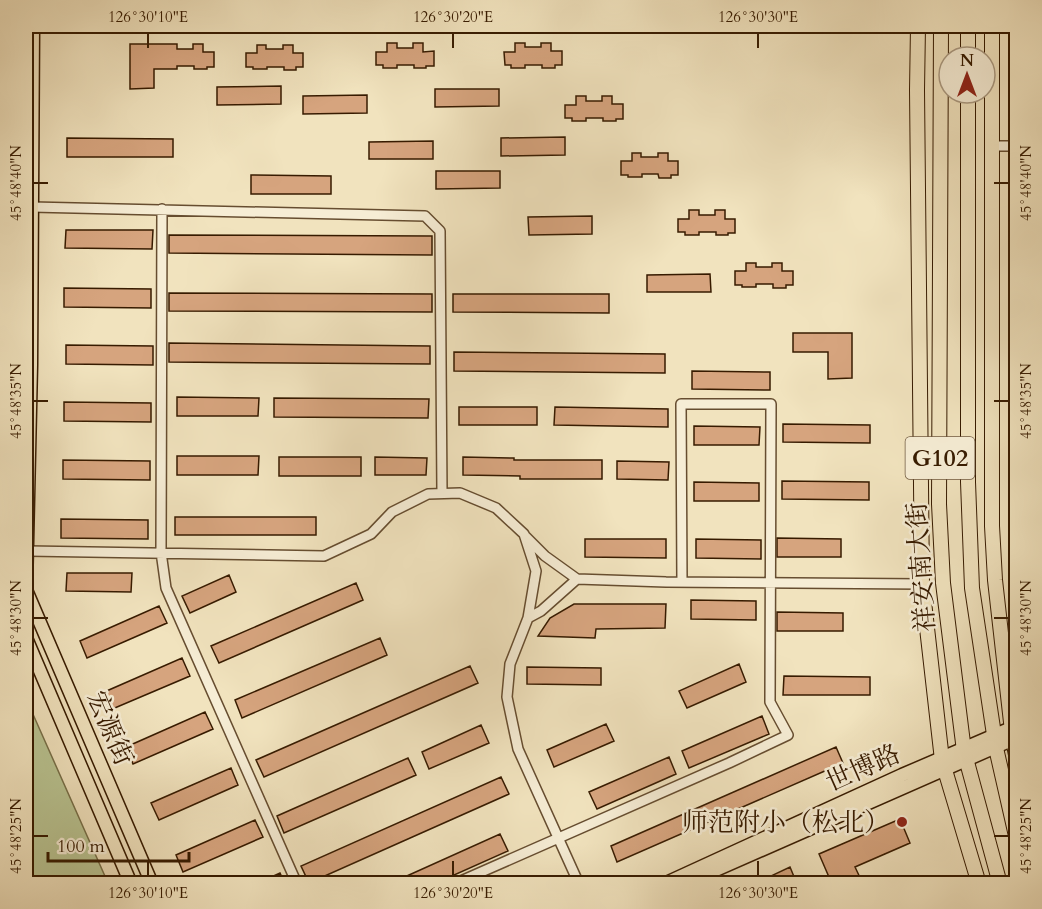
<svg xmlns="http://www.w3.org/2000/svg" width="1042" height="909" viewBox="0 0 1042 909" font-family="Cardo,'Noto Serif SC',serif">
	<rect width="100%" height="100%" fill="#f1e3be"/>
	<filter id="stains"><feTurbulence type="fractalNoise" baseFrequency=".00333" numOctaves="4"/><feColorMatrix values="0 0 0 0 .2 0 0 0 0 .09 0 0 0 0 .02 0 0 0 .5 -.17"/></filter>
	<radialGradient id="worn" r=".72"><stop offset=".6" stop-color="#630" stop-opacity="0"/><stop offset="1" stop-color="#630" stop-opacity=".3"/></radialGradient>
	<path fill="#b9c492" stroke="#787049" stroke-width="1.5" d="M26,710L32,712L108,883H26Z"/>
	<path fill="#d6a47e" stroke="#371b00" stroke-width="1.5" d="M387,43H397V48H413V43H423V52L434,51V66H426V68H414V65H397V68H383V65H376V52H387Z
		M515,43H525V47H541V43H551V51H562V65H555V68H542V65H525V68H511V65H505L504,52H515Z
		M130,44H177V49H193V44H203V52H214V67H207V69H194V66H177V69H154V88L130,89Z
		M257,45H266V49H283V45H293V53H303V67H296V70H284V67H267V69H253V67H246V53H257Z
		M281,86V104L217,105V87Z
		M435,89H499V106L435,107Z
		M367,95V113L303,114V96Z
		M576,96H586V101H602V96H612V104H623V119H616V121H603V118H586V121H572V118H565V105H576Z
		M565,137V155L501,156V138Z
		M67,138L173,139V157H67Z
		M433,141V159H369V142Z
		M632,153H641V157H658V153H668V161H678V175H671V178H659L658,174H642V177H628V175H621V161H632Z
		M436,171H500V188L436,189Z
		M251,175L331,176V194H251Z
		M689,210H699V215H715V210H725V219H735V233H728V235H716V232H699V235H685V232H678V219H689Z
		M592,216V234L529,235L528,217Z
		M66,230H153L152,249L65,248Z
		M169,235L432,236V255L169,253Z
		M746,263H756V267H772V263H782V271H793V285H786V288H773V284H756V287H742V285H735V271H746Z
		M710,274L711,292H647V275Z
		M64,288L151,289V308L64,307Z
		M169,293L432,294V312L169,311Z
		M453,294H609V313L453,312Z
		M793,333H852V378L828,379V352H793Z
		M169,343L430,346V364L169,362Z
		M66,345L153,346V365L66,364Z
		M454,352L665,354V373L454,371Z
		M692,371L770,372V390L692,389Z
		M177,397L259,398L258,416H177Z
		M274,398L429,399L428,418L274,417Z
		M64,402L151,403V422L64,421Z
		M459,407H537V425H459Z
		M555,407L668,409V427L554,425Z
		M783,424L870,425V443L783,442Z
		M694,426L760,427L759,445H694Z
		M177,456H259L258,475H177Z
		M279,457H361V476H279Z
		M375,457L427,458L426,475H375Z
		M463,457L514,458V460H602V479H520V476L463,475Z
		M63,460L150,461V480L63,479Z
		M617,461L669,462L668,480L617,479Z
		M782,481L869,482V500L782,499Z
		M694,482L759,483V501H694Z
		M175,517H316V535H175Z
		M61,519L148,520V539L61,538Z
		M777,538L841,539V557H777Z
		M585,539H666V558L585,557Z
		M696,539L761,540V559L696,558Z
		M67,573H132L131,592L66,591Z
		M229,575L236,592L190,613L182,596Z
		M356,583L363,600L219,663L211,646Z
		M691,600L756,601V620L691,619Z
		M574,604H666L665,628L596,629L595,638L538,636L550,618Z
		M159,606L167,623L87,658L80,641Z
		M777,612L843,613V631H777Z
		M380,638L387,655L242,718L235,700Z
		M182,658L190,676L110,710L102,693Z
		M739,664L746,682L687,708L679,691Z
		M470,666L478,683L264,777L256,760Z
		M527,667L601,668V685L527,684Z
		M784,676L870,677V695H783Z
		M205,712L213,729L133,764L126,747Z
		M762,716L769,734L689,768L682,751Z
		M606,724L614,741L554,767L547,750Z
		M481,725L489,743L429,769L422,752Z
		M836,747L843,763L617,862L611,846Z
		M669,757L676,774L597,809L589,792Z
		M408,758L416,775L284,833L277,816Z
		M231,768L238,785L159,820L151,803Z
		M501,777L509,794L309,883L301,866Z
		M900,819L910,843L855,867L863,884H832L819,854Z
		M255,820L263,837L183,872L176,855Z
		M500,834L508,851L434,884H389Z
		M790,867L797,884H754Z
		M280,873L285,884H256Z"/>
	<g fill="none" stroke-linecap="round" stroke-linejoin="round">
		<g stroke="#664d30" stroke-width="12">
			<path id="minor" d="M993,146H1016
				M32,207L425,216L440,231L442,493
				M162,209L161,552L166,588L297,884
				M525,536L545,556L577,579L666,582L922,584
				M28,551L324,556L371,534L392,512L428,494L460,493L496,508L524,534L536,571L528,618L510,664L507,697L518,749L579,884
				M528,618L541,611L577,579
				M454,884L729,763L788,735L770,702L771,404H681L682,582"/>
		</g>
		<g stroke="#371b00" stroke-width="15">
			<path id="major" d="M26,587L31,365L33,26
				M26,590L152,884
				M26,638L131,884
				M664,884L902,775L1016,726
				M684,884L1016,738"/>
		</g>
		<g stroke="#371b00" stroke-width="16">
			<path id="highway" d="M918,26L917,90L922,584L942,760L979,884
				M941,26L939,504L943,583L964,751L1000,884
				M992,26V526L995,580L1013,740L1016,755
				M968,57V26
				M968,93V482L972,588L996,748L1016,836"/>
		</g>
		<use href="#minor" stroke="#f6edd5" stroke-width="9"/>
		<use href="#major" stroke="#f1e3be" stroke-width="12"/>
		<use href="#highway" stroke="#f1e3be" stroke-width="14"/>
	</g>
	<path fill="none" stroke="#371b00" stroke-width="2" d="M148,33V48M453,33V48M758,33V48M33,183H48M994,183H1009M33,401H48M994,401H1009M33,618H48M994,618H1009M33,836H48M994,836H1009M148,861V876M453,861V876M758,861V876"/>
	<circle fill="#8f2418" stroke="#f6edd5" stroke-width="2" cx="902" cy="822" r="6"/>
	<g text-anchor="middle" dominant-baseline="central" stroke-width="5" stroke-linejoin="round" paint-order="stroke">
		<rect fill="#f6edd5" stroke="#705a40" stroke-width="1.5" x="905.5" y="437" width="69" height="42" rx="4.5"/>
		<g font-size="24" font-weight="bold" fill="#371b00">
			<text x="940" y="458">G102</text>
		</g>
		<g font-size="26" fill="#371b00" stroke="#f6edd5">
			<text transform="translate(921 567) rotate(-94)">祥安南大街</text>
			<text transform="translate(110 728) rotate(67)">宏源街</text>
			<text transform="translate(863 768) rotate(-24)">世博路</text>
		</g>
		<g font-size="26" fill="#371b00" stroke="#f6edd5" text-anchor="end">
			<text x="890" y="822">师范附小（松北）</text>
		</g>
	</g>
	<rect width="1042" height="909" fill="none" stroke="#f1e3be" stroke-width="66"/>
	<g transform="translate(967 75)"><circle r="28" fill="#f6edd5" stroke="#aa9980" stroke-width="1.5"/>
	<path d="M0-4.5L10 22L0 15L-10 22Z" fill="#8f2418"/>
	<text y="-9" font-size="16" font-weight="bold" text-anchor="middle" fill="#371b00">N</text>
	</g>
	<path d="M48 852v9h141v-9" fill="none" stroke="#371b00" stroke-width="3"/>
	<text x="57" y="852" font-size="18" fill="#371b00" stroke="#f6edd5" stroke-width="4.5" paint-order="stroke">100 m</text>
	<rect x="33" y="33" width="976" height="843" fill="none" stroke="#371b00" stroke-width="2"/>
	<g font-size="15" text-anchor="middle" fill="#371b00">
		<text x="148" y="22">126°30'10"E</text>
		<text x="453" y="22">126°30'20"E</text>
		<text x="758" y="22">126°30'30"E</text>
		<text transform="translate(16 183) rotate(-90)" y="5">45°48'40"N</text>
		<text transform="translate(1026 183) rotate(-90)" y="5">45°48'40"N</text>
		<text transform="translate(16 401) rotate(-90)" y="5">45°48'35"N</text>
		<text transform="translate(1026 401) rotate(-90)" y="5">45°48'35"N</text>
		<text transform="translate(16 618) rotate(-90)" y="5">45°48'30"N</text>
		<text transform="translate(1026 618) rotate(-90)" y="5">45°48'30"N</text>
		<text transform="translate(16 836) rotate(-90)" y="5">45°48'25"N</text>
		<text transform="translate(1026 836) rotate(-90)" y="5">45°48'25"N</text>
		<text x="148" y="898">126°30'10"E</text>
		<text x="453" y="898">126°30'20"E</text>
		<text x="758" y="898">126°30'30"E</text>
	</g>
	<rect width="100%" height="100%" filter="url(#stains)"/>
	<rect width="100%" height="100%" fill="url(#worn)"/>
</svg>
